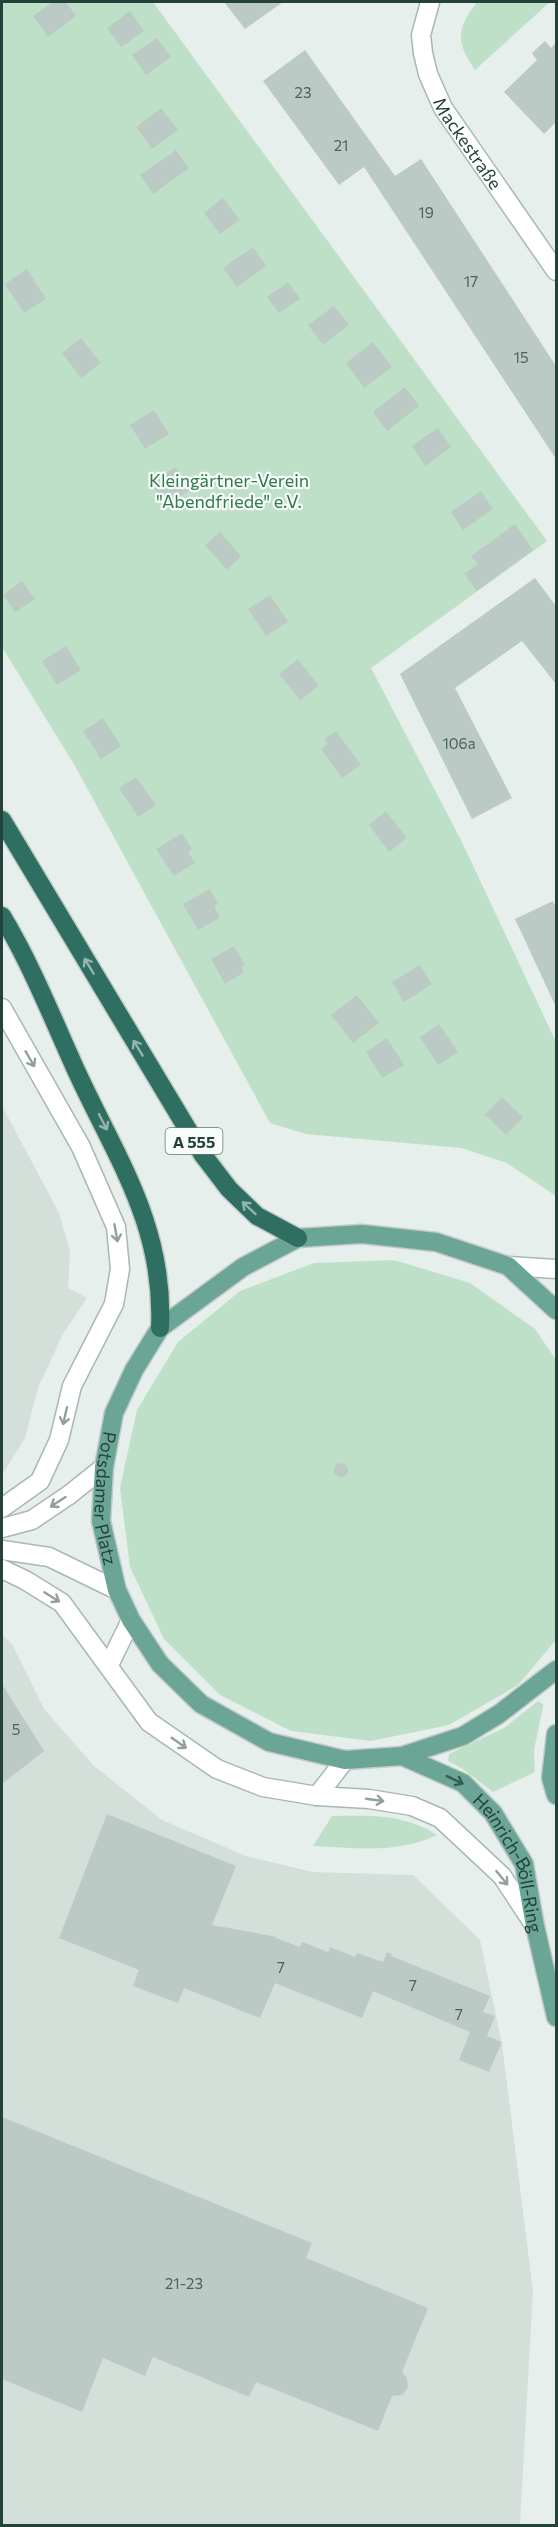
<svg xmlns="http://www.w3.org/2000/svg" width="558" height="2527" viewBox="0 0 558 2527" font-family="Commissioner,sans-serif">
	<rect width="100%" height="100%" fill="#e6efeb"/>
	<path fill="#d4dfda" d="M2,1106L59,1213L70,1251L68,1288L87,1298L63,1334L38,1388L25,1438L2,1475Z
		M2,1635L12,1644L44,1709L94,1766L162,1820L246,1856L313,1872L413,1875L480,1940L502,2044L533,2291L520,2525H2Z"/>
	<path fill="#bfe0c8" d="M2,2H153L547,541L371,668L462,842L556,1042V1196L507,1163L461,1148L306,1134L270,1123L75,766L2,647Z
		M477,2H550L475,70C456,42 456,29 477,2Z
		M394,1260L470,1283L535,1329L556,1360V1640L518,1685L449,1725L371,1741L291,1731L220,1695L164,1639L130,1567L120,1488L137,1410L178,1342L240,1291L314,1263Z
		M538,1701L543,1704V1707L534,1750L535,1772L493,1792L463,1769L448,1761L449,1754L504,1728Z
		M332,1816C372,1816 401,1813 437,1835C397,1854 356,1848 313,1846Z"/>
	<path fill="#bbcac4" d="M53,2H66L76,16L48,37L33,16Z
		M224,2H283L245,29Z
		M130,11L144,31L121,47L107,28Z
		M157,38L171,57L146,75L132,55Z
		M545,41L551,48L556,42V122L544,134L504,92L537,60L532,53Z
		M305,50L395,176L421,159L556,366V459L364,167L339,185L263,81Z
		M161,108L178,130L152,149L136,127Z
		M176,150L189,168L153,194L140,175Z
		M223,198L240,220L220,234L204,213Z
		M253,247L266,266L237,287L223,268Z
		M27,269L46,299L24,313L5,284Z
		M288,282L300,299L279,313L267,297Z
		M334,306L349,325L323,345L308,325Z
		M81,338L101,363L81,378L62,353Z
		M373,342L392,367L364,388L346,363Z
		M405,387L419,406L387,431L373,412Z
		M154,410L169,434L145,449L130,425Z
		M438,428L451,447L425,466L412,446Z
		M175,467L191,489L167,506L151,484Z
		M481,491L493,509L463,530L451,512Z
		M515,524L533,550L477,591L464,574L478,564L471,556Z
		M220,532L241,556L227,570L205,545Z
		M535,578L556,606V684L522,641L455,688L512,798L472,819L400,674Z
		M22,581L35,599L15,612L3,595Z
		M270,595L288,622L266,636L248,609Z
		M66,646L81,670L57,685L42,661Z
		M298,659L319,686L300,700L279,674Z
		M103,718L121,746L101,759L83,731Z
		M336,731L361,765L342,778L321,749L328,744L324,739Z
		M136,777L156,805L138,817L119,788Z
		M386,811L407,838L389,852L369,825Z
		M182,833L192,849L188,852L195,863L174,876L156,849Z
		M210,889L218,904L214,906L220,918L198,930L183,904Z
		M553,901L556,908V1007L515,919Z
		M234,946L245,965L241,967L244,972L225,984L211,959Z
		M420,965L432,984L404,1002L392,982Z
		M357,995L379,1023L353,1043L331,1015Z
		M439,1024L458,1052L438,1065L420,1037Z
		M387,1038L404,1065L382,1078L366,1052Z
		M502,1097L523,1117L506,1135L485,1115Z
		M334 1470a7 7 0 1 1 14 0a7 7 0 1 1-14 0Z
		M2,1684L44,1751L2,1784Z
		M107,1814L236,1866L212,1925L277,1937L276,1938L300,1947L302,1942L328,1952L330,1947L355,1957L357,1953L383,1962L387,1952L392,1954L391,1956L490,1996L483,2012L495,2016L487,2036L502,2042L489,2072L459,2060L470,2032L373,1991L362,2018L275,1983L260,2018L184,1988L178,2003L133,1986L139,1970L59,1938Z
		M2,2117L312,2243L306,2258L428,2308L402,2372L407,2378L408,2387L403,2395L392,2396L378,2431L256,2382L249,2397L153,2357L145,2376L103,2358L82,2412L2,2379Z"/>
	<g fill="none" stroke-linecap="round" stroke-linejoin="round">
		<g stroke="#a8b8b2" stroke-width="21">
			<g id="minor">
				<path id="s1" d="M430,2L421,35L423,53L428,74L443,108L556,271"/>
				<path d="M2,1008L81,1147L116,1227L120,1269L114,1304L72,1386L59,1440L40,1481L2,1508"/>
				<path d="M508,1266L556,1269"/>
				<path d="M2,1528L32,1520L69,1495L104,1467"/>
				<path d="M2,1550L49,1557L117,1590"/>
				<path d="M2,1569L25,1580L62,1603L149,1722L217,1769L263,1787L317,1796L369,1799L412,1806L440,1818L502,1876L535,1926"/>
				<path d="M109,1665L131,1620"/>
				<path d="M317,1796L345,1760"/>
			</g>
		</g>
		<g stroke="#c2cac8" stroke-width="21">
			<g id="major">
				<path id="s2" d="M556,1310L508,1266L436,1242L362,1234L298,1238L243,1267L160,1328L134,1370L114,1413L104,1467L101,1521L117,1590L131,1620L160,1664L201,1704L269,1742L345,1760L402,1756L463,1736L499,1714L556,1670"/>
				<path d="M556,1734L551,1778L556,1795"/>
				<path id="s3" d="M402,1756L463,1783L493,1813L524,1864L535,1926L556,2017"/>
			</g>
		</g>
		<g stroke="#c2cac8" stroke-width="21">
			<path id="highway" d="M2,820L203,1155L229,1189L257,1216L298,1238
				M2,916C31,964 52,1017 75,1068C115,1156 165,1225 160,1328"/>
		</g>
		<use href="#minor" stroke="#fff" stroke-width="18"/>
		<use href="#major" stroke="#6aa596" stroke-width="18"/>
		<use href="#highway" stroke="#2f6f62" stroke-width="18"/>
	</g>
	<defs><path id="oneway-shaft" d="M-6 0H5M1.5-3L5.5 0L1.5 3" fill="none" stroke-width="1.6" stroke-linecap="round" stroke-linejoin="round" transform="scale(1.5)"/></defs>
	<g stroke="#93b5ae">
		<use href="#oneway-shaft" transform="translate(89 966) rotate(-121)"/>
		<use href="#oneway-shaft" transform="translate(138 1048) rotate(-121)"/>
		<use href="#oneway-shaft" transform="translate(103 1122) rotate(63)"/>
		<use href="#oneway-shaft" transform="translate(249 1208) rotate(-137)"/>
	</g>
	<g stroke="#92a09c">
		<use href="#oneway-shaft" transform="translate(30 1059) rotate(60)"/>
		<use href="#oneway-shaft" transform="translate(116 1233) rotate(80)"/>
		<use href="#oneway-shaft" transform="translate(65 1416) rotate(103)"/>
		<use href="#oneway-shaft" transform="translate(58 1502) rotate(147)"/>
		<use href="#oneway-shaft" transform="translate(52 1597) rotate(32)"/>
		<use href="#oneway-shaft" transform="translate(179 1743) rotate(35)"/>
		<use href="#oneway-shaft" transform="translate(375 1800) rotate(8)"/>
		<use href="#oneway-shaft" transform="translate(502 1878) rotate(51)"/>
	</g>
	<use stroke="#365b51" href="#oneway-shaft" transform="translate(455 1780) rotate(26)"/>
	<g text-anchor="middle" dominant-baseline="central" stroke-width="4.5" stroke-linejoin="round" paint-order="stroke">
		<g font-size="15" fill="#4a645c">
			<text x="303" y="92">23</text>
			<text x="341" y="145">21</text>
			<text x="426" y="212">19</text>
			<text x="471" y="281">17</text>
			<text x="521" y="357">15</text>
			<text x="459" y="743">106a</text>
			<text x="16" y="1729">5</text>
			<text x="281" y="1967">7</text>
			<text x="413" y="1985">7</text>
			<text x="459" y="2014">7</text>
			<text x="184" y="2283">21-23</text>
		</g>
		<rect fill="#f7fbf9" stroke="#637a73" stroke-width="1.5" x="165.5" y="1128" width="57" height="26" rx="4.5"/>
		<g font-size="16" font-weight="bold" fill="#24423a">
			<text x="194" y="1141">A 555</text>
		</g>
		<g font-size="18" fill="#24423a" stroke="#f7fbf9">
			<text stroke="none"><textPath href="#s1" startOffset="154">Mackestraße</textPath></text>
			<text stroke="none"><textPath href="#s2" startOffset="628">Potsdamer Platz</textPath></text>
			<text stroke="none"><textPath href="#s3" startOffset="162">Heinrich-Böll-Ring</textPath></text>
		</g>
		<g font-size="18" fill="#2d7a4b" stroke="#f7fbf9">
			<text x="229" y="480">Kleingärtner-Verein<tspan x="229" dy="21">"Abendfriede" e.V.</tspan></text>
		</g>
	</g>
	<rect width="558" height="2527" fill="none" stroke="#24423a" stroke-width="6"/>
</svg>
